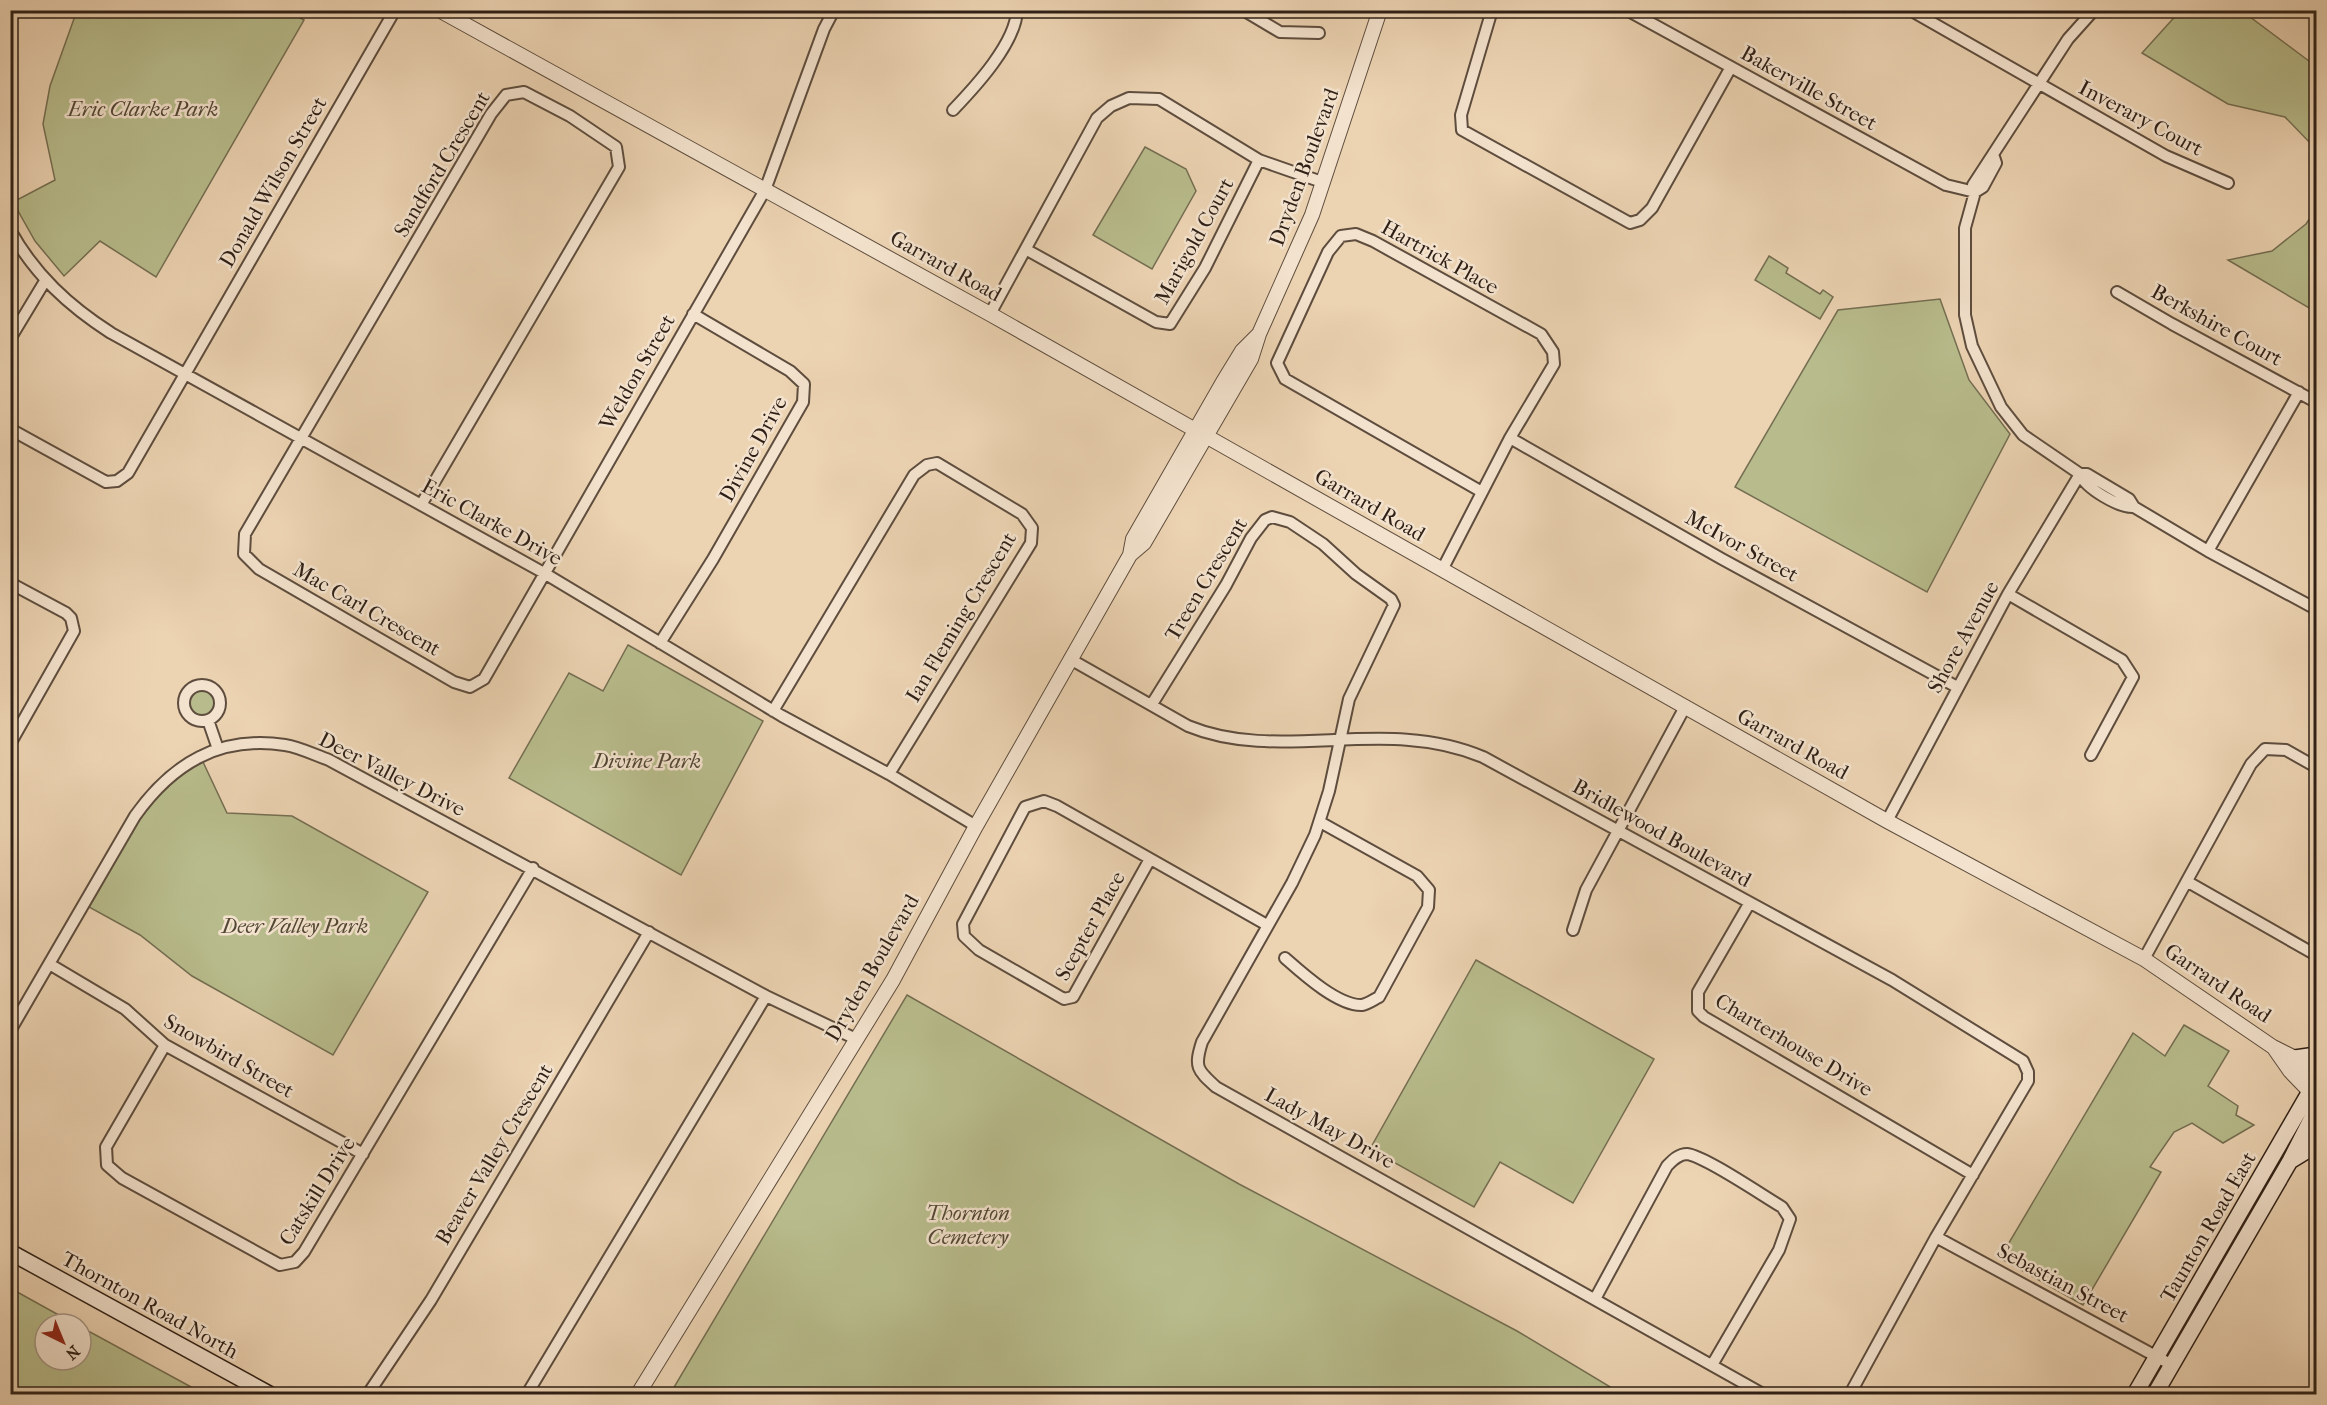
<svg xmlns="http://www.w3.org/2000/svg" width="2327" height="1405" viewBox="0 0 2327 1405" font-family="'IM FELL French Canon',serif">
	<rect width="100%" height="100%" fill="#ecd3b2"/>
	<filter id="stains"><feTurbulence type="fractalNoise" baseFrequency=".00333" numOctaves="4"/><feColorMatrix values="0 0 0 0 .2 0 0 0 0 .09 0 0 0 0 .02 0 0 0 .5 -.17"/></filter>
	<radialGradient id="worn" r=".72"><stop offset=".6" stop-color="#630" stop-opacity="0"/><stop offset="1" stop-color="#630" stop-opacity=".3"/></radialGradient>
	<path fill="#b8bc8c" stroke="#746e52" stroke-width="1.5" d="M286,10L304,20L156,277L100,241L64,276L35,241L13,202L55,180L43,124L50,86L75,16L61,11Z
		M2180,11H2242L2313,64L2316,63V165L2315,148L2285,117L2228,104L2142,53Z
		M1145,147L1186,169L1196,191L1152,269L1093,235Z
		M2316,209V312L2228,260L2272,251L2306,224Z
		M1769,256L1788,268L1786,273L1820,294L1823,290L1833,297L1820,319L1755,280Z
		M1940,299L1969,380L2010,434L1927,592L1735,487L1838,310Z
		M628,645L763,721L681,875L509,778L569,673L603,691Z
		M189 703a13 13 0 1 1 26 0a13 13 0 1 1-26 0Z
		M203,762L227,813L292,816L428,892L333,1055L192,976L140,935L89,907C120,854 145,791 203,762Z
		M1476,960L1654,1059L1573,1203L1500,1162L1474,1207L1370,1149Z
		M907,995L1239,1184L1517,1331L1622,1394H670Z
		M2184,1025L2229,1051L2208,1086L2238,1106L2236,1115L2254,1125L2223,1143L2192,1123L2174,1132L2150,1167L2161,1172L2083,1305L2000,1258L2133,1033L2165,1056Z
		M10,1288L75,1324H45V1360H81V1327L204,1394H11Z"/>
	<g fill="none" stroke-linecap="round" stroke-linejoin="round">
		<g stroke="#5e4d3e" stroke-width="14">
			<path id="minor" d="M1243,10L1280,32L1319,33
				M1492,10L1461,115L1462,130L1630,223L1640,220L1652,208L1731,67
				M1627,10L1946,185L1975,192
				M1910,10L2166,156L2228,183
				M2094,10L2068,39L1973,185L1975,192L1965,228V315L1972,346L2001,407L2023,435L2080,474C2085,488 2119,508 2134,507
				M953,110C975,87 1016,43 1017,10
				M1975,192L1983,187L1996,163L1994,157
				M10,230C35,275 69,306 111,333L544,573L782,716L889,774L976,826
				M1027,250L1156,322L1170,324L1205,268L1259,160
				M2117,292L2172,324L2316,402
				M990,314L1097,118L1111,106L1129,98L1159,99L1259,160L1322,182
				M10,339L45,281
				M10,429L106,482L117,481L128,473L395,10
				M1510,438L1722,559L1957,687
				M2080,474H2087L2129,499L2134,507L2208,551L2316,609
				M421,505L619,167L616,147L570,116L524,92L506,95L491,114L245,534L244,554L259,569L454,682L470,687L484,679L765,190L824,29L834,10
				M2208,551L2299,392
				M1442,570L1510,438L1554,364L1553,352L1541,334L1373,241L1356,234L1341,236L1328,252L1277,363L1285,379L1482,492
				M10,583L66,613L71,618L74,631L10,744
				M2008,594L2122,660L2133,677L2091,755
				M660,643L713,559L803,402L804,384L790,371L693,314
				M1070,659L1188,726C1280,764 1385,715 1483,757L1892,980L2023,1061L2028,1072V1081L1936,1237L1850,1394
				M184 703a18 18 0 1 1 36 0a18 18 0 1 1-36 0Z
				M1152,704L1226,585L1251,538L1265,520L1272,517L1290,522L1323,544L1356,574L1391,599L1394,605L1349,699L1329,791L1315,835L1292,883L1202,1042C1194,1067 1197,1070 1216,1087L1763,1394
				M773,711L914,475L927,465L937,463L1022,514L1032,528L1031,543L889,774
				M208,720L218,749
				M1887,821L2008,594L2080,474
				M1150,859L1073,997L1064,999L979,950L964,936L963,924L1025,807L1044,801L1057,806L1267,925
				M2188,882L2316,955
				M1749,904L1698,992V1011L1704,1017L1973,1175
				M1573,930L1586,890L1685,707
				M1285,958C1302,973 1338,1006 1362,1005C1368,1004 1373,1000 1379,997L1428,907L1429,890L1417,876L1320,822
				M2144,959L2251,764L2265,749L2286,750L2316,767
				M51,965L125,1009L165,1045L363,1154
				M10,1031L135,816C172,764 219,735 285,745C299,747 315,755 329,760L766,996L856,1039
				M165,1045L106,1147L107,1165L122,1178L280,1265L295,1262L304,1252L533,868
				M1936,1237L2172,1365
				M1595,1299L1667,1166C1672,1161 1678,1154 1687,1154C1705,1156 1763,1196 1782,1207L1790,1219L1779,1250L1712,1365
				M371,1394L370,1391L431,1300L649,932
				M527,1394L766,996"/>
		</g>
		<g stroke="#5e4d3e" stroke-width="16">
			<path id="tertiary" d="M439,10L990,314L1887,821L2144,959L2273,1047L2295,1058L2316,1081
				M1130,555L1144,543L1251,359L1259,334L1312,215L1380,10
				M2274,1048L2290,1071L2316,1098
				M638,1394L893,980L976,826L1130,555L1133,539L1223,382L1242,351L1259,334"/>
		</g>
		<g stroke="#2f2017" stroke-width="18">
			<path id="secondary" d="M2295,1058L2316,1055
				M2290,1161L2316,1145
				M10,1252L269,1394
				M2135,1394L2316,1081
				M2155,1394L2290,1161L2316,1110"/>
		</g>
		<use href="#minor" stroke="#f3e2cd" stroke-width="10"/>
		<use href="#tertiary" stroke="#f3e2cd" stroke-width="14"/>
		<use href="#secondary" stroke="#f3e2cd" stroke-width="15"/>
	</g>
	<g text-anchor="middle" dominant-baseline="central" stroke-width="5" stroke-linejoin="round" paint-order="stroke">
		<g font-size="21" fill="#2f2017" stroke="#f3e2cd">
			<text transform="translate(1809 88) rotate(29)">Bakerville Street</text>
			<text transform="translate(2141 118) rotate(28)">Inverary Court</text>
			<text transform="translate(442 164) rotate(-59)">Sandford Crescent</text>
			<text transform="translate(1304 167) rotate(-70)">Dryden Boulevard</text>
			<text transform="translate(273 182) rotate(-60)">Donald Wilson Street</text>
			<text transform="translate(1194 241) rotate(-61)">Marigold Court</text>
			<text transform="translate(1440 257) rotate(29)">Hartrick Place</text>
			<text transform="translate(946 266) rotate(29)">Garrard Road</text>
			<text transform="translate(2217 325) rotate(29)">Berkshire Court</text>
			<text transform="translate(637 372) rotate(-60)">Weldon Street</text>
			<text transform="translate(753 449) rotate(-61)">Divine Drive</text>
			<text transform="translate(1370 505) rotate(30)">Garrard Road</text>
			<text transform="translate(492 522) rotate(29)">Eric Clarke Drive</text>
			<text transform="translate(1742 546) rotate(29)">McIvor Street</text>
			<text transform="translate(1206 579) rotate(-59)">Treen Crescent</text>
			<text transform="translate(367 609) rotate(30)">Mac Carl Crescent</text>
			<text transform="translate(961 617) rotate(-59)">Ian Fleming Crescent</text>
			<text transform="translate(1963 637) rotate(-61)">Shore Avenue</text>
			<text transform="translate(1793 744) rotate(29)">Garrard Road</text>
			<text transform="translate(392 774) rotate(27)">Deer Valley Drive</text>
			<text transform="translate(1662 833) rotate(29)">Bridlewood Boulevard</text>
			<text transform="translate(1090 926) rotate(-61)">Scepter Place</text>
			<text transform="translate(872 968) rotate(-60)">Dryden Boulevard</text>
			<text transform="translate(2218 983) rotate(34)">Garrard Road</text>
			<text transform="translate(1794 1045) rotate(31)">Charterhouse Drive</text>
			<text transform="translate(229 1056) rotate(30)">Snowbird Street</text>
			<text transform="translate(1330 1128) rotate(29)">Lady May Drive</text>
			<text transform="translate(494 1154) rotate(-59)">Beaver Valley Crescent</text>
			<text transform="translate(317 1191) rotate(-58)">Catskill Drive</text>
			<text transform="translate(2208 1227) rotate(-60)">Taunton Road East</text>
			<text transform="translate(2063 1283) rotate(28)">Sebastian Street</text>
			<text transform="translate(150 1305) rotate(29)">Thornton Road North</text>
		</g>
		<g font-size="21" font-style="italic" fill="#514734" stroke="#f3e2cd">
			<text x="143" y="109">Eric Clarke Park</text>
			<text x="647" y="761">Divine Park</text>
			<text x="295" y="926">Deer Valley Park</text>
			<text x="968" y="1213">Thornton<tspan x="968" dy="24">Cemetery</tspan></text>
		</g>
	</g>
	<rect width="2327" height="1405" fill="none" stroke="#ecd3b2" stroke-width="36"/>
	<rect x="12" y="12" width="2303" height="1381" fill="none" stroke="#2f2017" stroke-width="3"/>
	<rect x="18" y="18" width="2291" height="1369" fill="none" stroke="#2f2017" stroke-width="1.5"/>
	<g transform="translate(63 1342) rotate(137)"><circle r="28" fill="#f3e2cd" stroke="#a59484" stroke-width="1.5"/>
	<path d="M0-4.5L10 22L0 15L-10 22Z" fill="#8f2418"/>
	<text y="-9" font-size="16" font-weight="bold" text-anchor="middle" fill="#2f2017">N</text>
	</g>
	<rect width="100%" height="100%" filter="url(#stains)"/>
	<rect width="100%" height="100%" fill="url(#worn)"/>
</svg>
